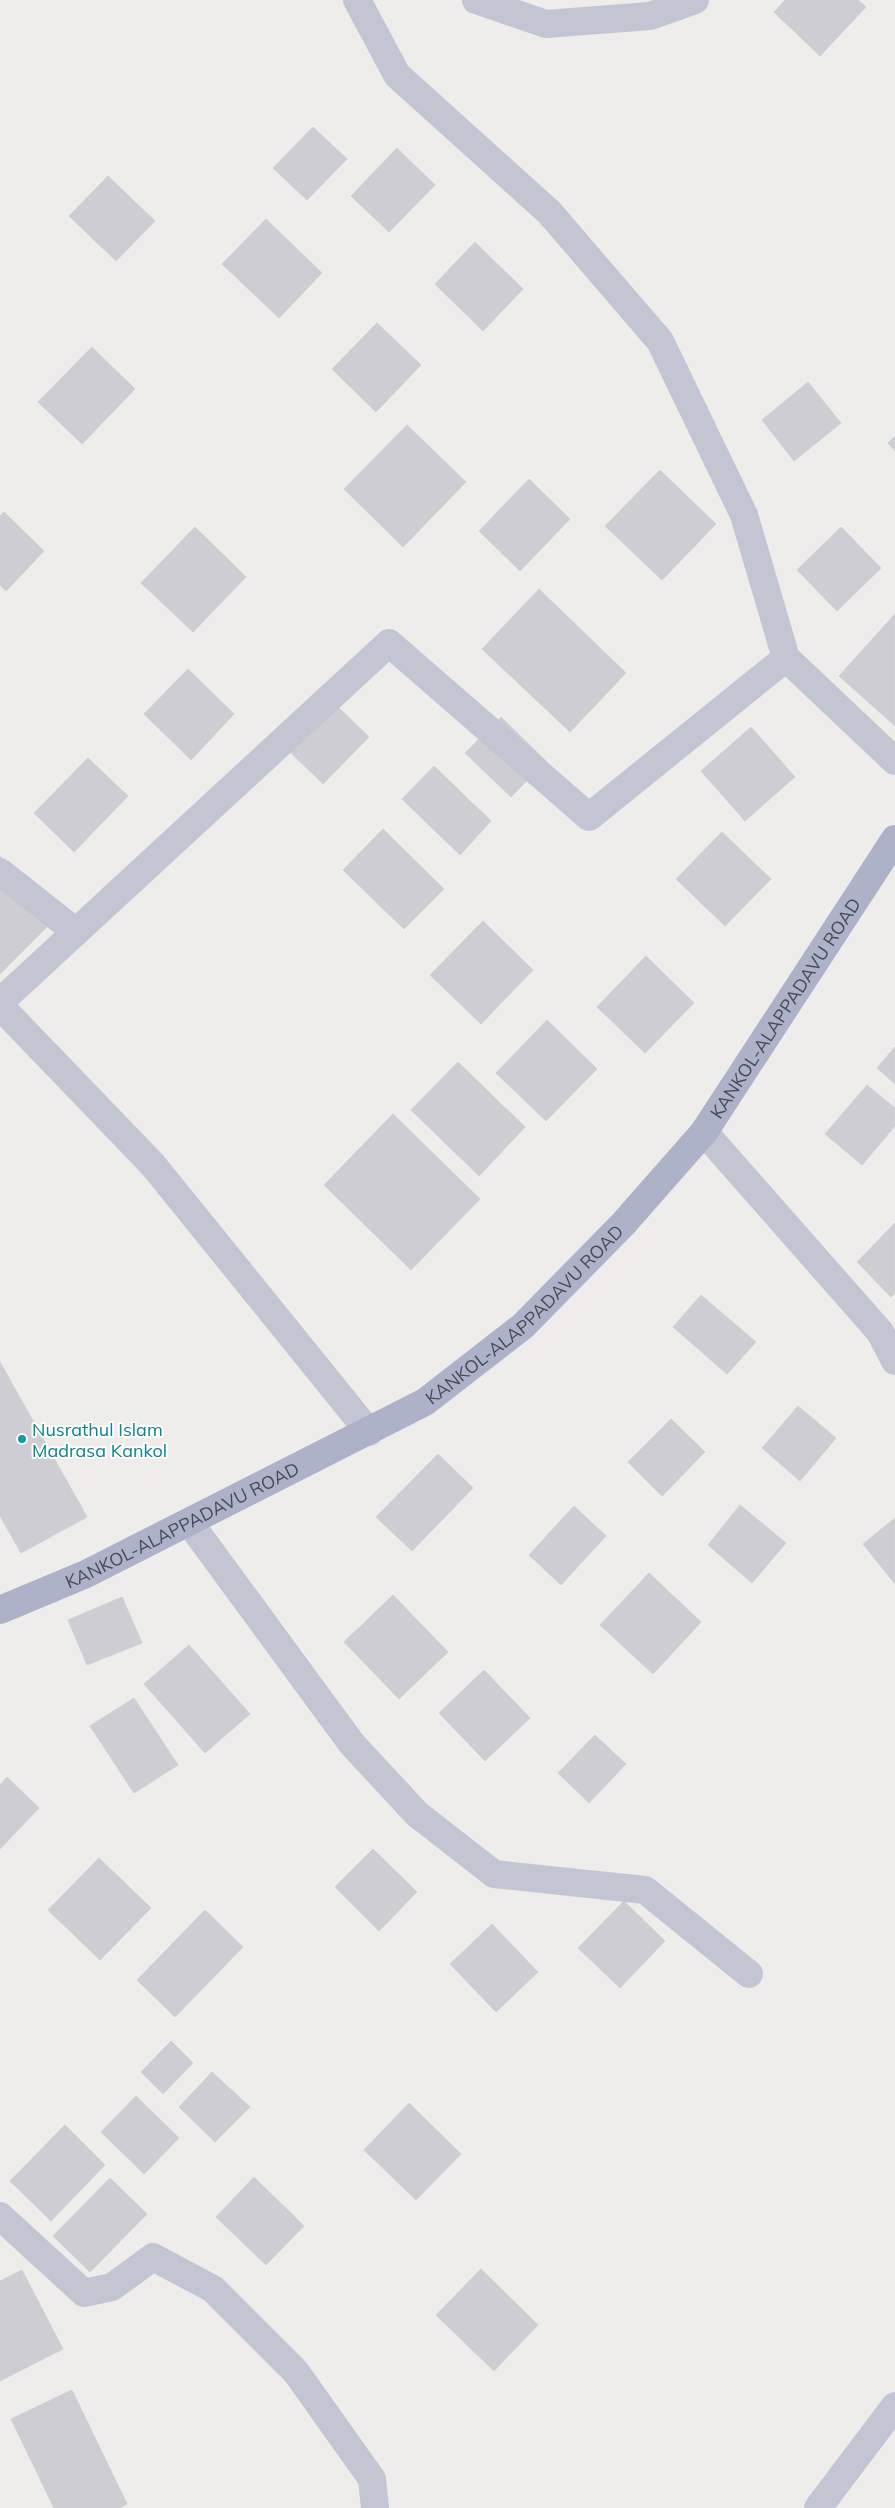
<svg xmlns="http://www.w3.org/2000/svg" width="895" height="2508" viewBox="0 0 895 2508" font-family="Mulish,sans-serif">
	<rect width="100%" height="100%" fill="#eeedec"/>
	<path fill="#cdcdd3" stroke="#d1d0d7" d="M785,0H858L866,7L820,56L774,12Z
		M313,127L347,159L307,200L273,168Z
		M397,148L435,185L389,232L351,196Z
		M108,176L155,221L116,261L69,216Z
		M266,219L322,273L279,318L222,264Z
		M475,242L523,289L483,331L435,284Z
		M377,323L421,365L376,412L332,369Z
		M92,347L135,389L82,444L38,402Z
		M808,382L841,423L794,461L762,420Z
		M407,425L466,482L403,547L344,489Z
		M895,436V451L888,443Z
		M660,470L716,524L662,580L605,526Z
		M529,479L570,519L520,571L479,531Z
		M4,512L44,551L6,591L0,585V516Z
		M195,527L246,577L193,632L141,583Z
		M841,527L881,568L837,611L797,570Z
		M539,589L626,673L570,732L482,649Z
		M895,614V726L839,676Z
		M188,669L234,714L191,760L144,714Z
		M330,699L369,737L323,784L284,746Z
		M501,717L546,761L511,797L465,753Z
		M751,727L795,777L745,821L701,771Z
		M88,758L128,796L74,852L34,813Z
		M434,766L491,821L460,855L402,799Z
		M383,829L444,889L404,929L343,870Z
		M722,832L771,879L725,926L676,879Z
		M0,856L60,914L0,974Z
		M483,921L533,970L481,1024L430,975Z
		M646,956L694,1003L645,1053L597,1007Z
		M547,1020L597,1069L546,1121L496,1073Z
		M895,1047V1084L877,1068Z
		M458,1062L525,1127L479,1176L411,1110Z
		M867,1085L895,1108V1126L862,1165L825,1134Z
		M393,1114L480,1199L411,1270L324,1185Z
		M895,1223V1293L891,1297L857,1262Z
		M701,1295L756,1342L727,1374L673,1327Z
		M0,1362L87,1517L21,1553L0,1516Z
		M798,1406L836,1438L800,1481L762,1448Z
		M671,1419L705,1452L662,1496L628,1462Z
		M438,1454L473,1488L412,1551L376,1517Z
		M740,1505L786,1543L752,1583L708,1545Z
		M574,1506L606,1536L561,1585L529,1555Z
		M895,1518V1584L863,1544Z
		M649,1573L701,1622L653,1674L600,1625Z
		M393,1595L448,1652L399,1699L344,1642Z
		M122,1597L142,1643L87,1665L68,1620Z
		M189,1645L250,1714L205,1753L144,1684Z
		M484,1670L530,1718L485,1761L439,1713Z
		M134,1698L178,1765L134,1793L90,1726Z
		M595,1735L626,1764L589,1803L558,1773Z
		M7,1777L39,1808L0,1849V1785Z
		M373,1849L417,1892L379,1931L335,1887Z
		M99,1858L151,1908L100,1960L48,1910Z
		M624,1901L665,1941L620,1988L578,1948Z
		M205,1910L243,1947L175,2017L137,1980Z
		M492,1924L538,1972L496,2012L450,1964Z
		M171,2041L193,2063L163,2094L141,2072Z
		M212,2072L250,2107L215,2142L179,2107Z
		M136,2096L179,2138L144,2174L101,2132Z
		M409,2103L461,2154L416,2200L364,2150Z
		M65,2125L105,2165L51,2221L10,2181Z
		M254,2177L304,2226L266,2265L216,2217Z
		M110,2178L147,2214L90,2272L53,2236Z
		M481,2269L538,2325L494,2371L436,2315Z
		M22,2270L63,2349L0,2381V2281Z
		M72,2390L127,2504L119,2508H54L11,2419Z"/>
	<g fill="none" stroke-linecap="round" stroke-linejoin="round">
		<path stroke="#c3c6d2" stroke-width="28" d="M357,0L397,75L549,212L660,341L744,515L786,658
			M476,0L546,24L650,16L695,0
			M0,872L76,932
			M0,1002L389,643L589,817L786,658L895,761
			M0,1006L153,1165L369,1432
			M704,1132L880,1332L895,1361
			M189,1522L352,1744L417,1814L494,1874L645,1890L749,1974
			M0,2216L84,2293L112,2287L153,2257L213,2289L296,2372L372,2479L375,2508
			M818,2508L895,2406"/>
		<path stroke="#aeb2c8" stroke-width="28" id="s1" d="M0,1610L86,1574L425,1402L523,1326L624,1223L704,1132L895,839"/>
	</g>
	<circle fill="#0f9aa8" stroke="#fff" stroke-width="2" cx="22" cy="1439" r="5"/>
	<g text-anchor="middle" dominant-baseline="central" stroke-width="4" stroke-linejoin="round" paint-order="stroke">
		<g font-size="18" fill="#464957" stroke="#fff">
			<text stroke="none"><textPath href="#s1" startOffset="1011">KANKOL-ALAPPADAVU ROAD</textPath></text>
			<text stroke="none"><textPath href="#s1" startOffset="606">KANKOL-ALAPPADAVU ROAD</textPath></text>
			<text stroke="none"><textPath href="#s1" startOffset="201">KANKOL-ALAPPADAVU ROAD</textPath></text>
		</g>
		<g font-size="18" fill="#0d838f" stroke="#fff" text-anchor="start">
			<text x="32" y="1429">Nusrathul Islam<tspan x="32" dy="21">Madrasa Kankol</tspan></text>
		</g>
	</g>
</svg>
